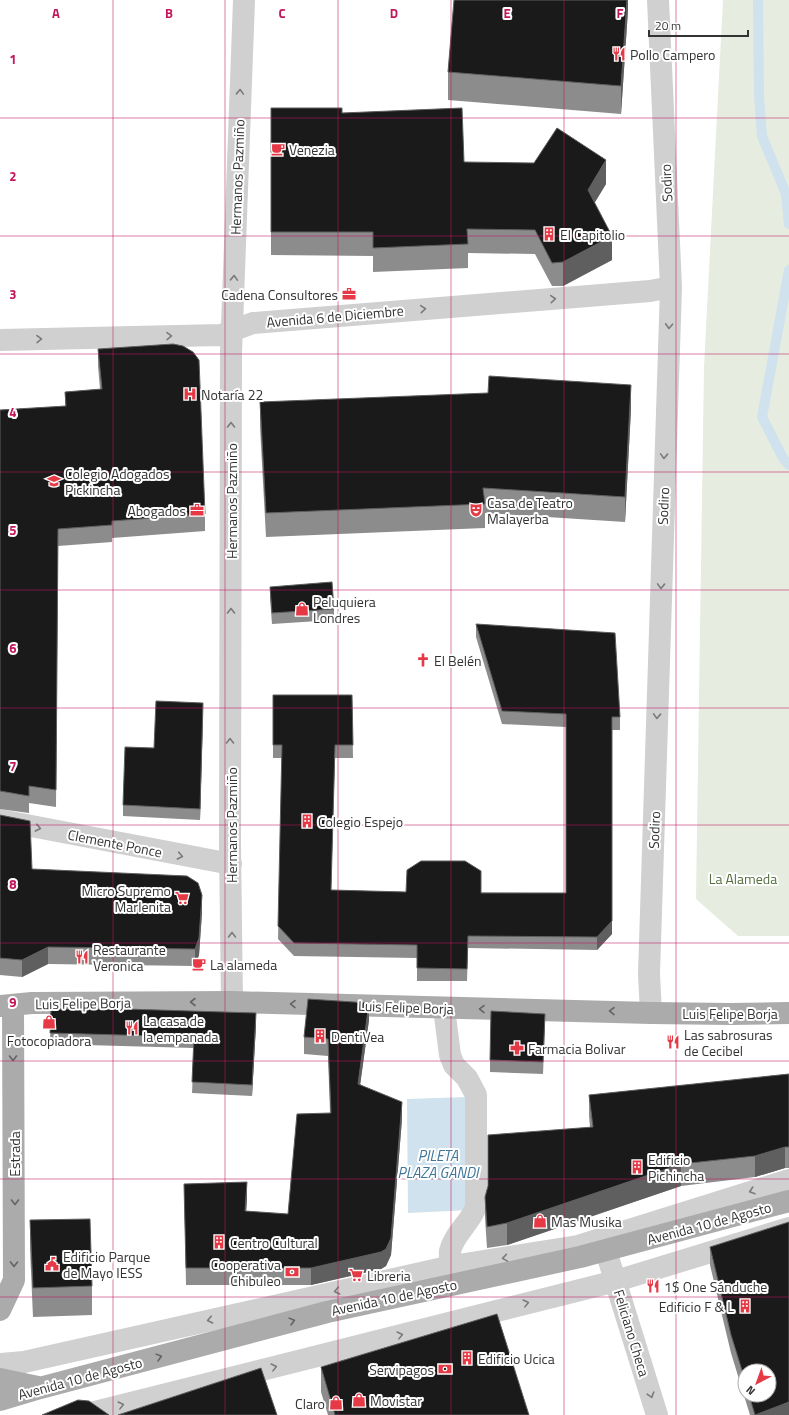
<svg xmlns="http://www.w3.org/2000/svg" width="789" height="1415" viewBox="0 0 789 1415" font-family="'Titillium Web',sans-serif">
	<rect width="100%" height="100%" fill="#fff"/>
	<path fill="#e6ecdf" d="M723,0H789V936H738L696,899L704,367Z"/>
	<path fill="#cfe2ee" d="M467,1097L470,1210L408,1213L407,1099Z"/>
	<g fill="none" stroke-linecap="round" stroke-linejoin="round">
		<path stroke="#cfe2ee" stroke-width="10" d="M758,0L759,95L762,136L786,194L789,224
			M789,270L762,417L783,458L789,465"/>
		<path stroke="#d0d0d0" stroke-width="22" d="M0,340L221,335L253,323L650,291L671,287
			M0,820L231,864
			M232,1002L230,847L231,353L244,0
			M444,1008L450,1055L454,1065L467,1078L476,1095V1207C470,1223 454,1234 450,1251C449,1259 452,1271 452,1279
			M651,1013L649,974L671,287L658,0
			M606,1251L657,1415
			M0,1364L24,1362L452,1266L578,1246L789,1180
			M83,1415L616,1281L789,1228"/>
		<path stroke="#ababab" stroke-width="22" d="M0,1006L32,1003L232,1002L651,1013L731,1014L789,1013
			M0,1310L14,1280L13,1005
			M0,1379L38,1387
			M0,1400L40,1388L327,1312L580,1257L789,1201"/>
	</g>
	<path fill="#8c8c8c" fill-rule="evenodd" d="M628,0V10L621,114L448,100V72Z
		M271,108L342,113L464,162L606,184L594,203L612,260L563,286H552L535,254L468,253V268L373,272V256L271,255Z
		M98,349L205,514V531L112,538V542L58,546L56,807L29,803V813L0,809V410L65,406V392L100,389L98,366Z
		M260,402L631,409L625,522L485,513V528L266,537L260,427Z
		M270,587L334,609V620L272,624L270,598Z
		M476,624L620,717V730H612V934L597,950L468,948L467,981H417V958L294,956L278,939L282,758H273V695H352L353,758H335L331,890L406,892L566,893V727L502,724L476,637Z
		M203,714L200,820L123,816V805L154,748Z
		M0,815L32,869L202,913L199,955L195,966L48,964L22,977L0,975Z
		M51,1009L256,1025L252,1096L192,1093L194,1048L50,1044Z
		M369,1020L360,1084L402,1119L391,1255L386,1266L381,1269L311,1285H186L184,1184L247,1199L246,1211L288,1214L330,1113L328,1056L304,1054V1037Z
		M545,1025L543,1074L490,1072V1060Z
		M789,1074V1168H785L755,1177L681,1186L507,1245L487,1248L485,1218V1197L590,1127L589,1116V1095Z
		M30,1220L92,1286V1315L33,1317L30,1249Z
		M710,1247L789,1415H750L731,1353L710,1265ZM745,1371L769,1395H745Z
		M321,1367L529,1415H328L321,1392Z"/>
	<path fill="#5f5f5f" d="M627,0H628V10L621,114V86Z
		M606,160V184L588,214V190Z
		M612,236V260L563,286V262Z
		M631,385V409L625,522V497Z
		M203,703V714L200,820V809Z
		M202,895V913L199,955L195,966V949Z
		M612,921V934L597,950V937Z
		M48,947V964L22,977V960Z
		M369,1003V1020L358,1101V1084Z
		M256,1013V1025L252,1096V1085Z
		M402,1102V1119L391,1255L386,1266L381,1269L311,1285V1268Z
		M785,1147V1168L755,1177V1156Z
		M681,1164V1186L507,1245V1223Z
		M247,1182V1199L245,1228V1211Z
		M789,1402V1415H755Z"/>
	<path fill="#1a1a1a" stroke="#5f5f5f" d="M454,0H627L621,86L448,72Z
		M271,108H342V113L462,108L464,162L534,163L557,128L606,160L588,190L612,236L563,262L552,263L535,230L467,229L468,244L373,248V232H271Z
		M173,344L183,346L193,352L199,360L205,514L112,521V525L58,529L56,790L29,786V796L0,791V410L66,406L65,392L102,389L98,349Z
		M489,376L631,385L625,497L483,488L485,504L266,513L260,402L488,393Z
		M332,582L334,609L272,613L270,587Z
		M476,624L615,633L620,717H612V921L597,937L468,936L467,969L417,968V945L294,943L278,926L282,745H273V695H352L353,745H335L331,890L406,892L407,870L421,861H465L481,871V893H566V714L502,711Z
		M156,701L203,703L200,809L123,805L125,747L154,748Z
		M0,815L30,821L32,869L187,876L198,883L202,895L199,938L195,949L48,947L22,960L0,958Z
		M308,999L369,1003L358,1084L402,1102L391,1238L386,1249L381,1252L311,1268H186L184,1184L247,1182L245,1211L288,1214L297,1114L331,1113L328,1039L304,1037Z
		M51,1009H126L256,1013L252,1085L192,1082L194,1037L50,1033Z
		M491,1011L545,1014L543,1062L490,1060Z
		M789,1074V1147H785L755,1156L681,1164L507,1223L487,1227L485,1197L488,1186V1135L593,1127L589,1095Z
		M90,1219L92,1286L33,1288L30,1220Z
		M789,1222V1402L755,1415L749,1395H769V1371H745V1380L731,1335L710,1247Z
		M497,1314L529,1415H335L321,1367Z
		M261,1368L277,1415H118Z
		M78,1400L89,1401L109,1415H42Z"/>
	<defs><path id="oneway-chevron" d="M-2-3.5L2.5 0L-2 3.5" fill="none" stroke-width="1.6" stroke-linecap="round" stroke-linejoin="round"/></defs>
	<g stroke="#7a7a7a">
		<use href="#oneway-chevron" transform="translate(240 92) rotate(-88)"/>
		<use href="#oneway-chevron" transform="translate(234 278) rotate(-88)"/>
		<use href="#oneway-chevron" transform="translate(553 299) rotate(-5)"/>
		<use href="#oneway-chevron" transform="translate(423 309) rotate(-5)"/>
		<use href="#oneway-chevron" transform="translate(669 326) rotate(93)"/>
		<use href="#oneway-chevron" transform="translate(169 336) rotate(-1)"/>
		<use href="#oneway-chevron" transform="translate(39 339) rotate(-1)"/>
		<use href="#oneway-chevron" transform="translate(231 425) rotate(-90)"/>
		<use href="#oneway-chevron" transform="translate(664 456) rotate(92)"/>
		<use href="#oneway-chevron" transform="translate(661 586) rotate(92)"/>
		<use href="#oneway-chevron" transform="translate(231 611) rotate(-90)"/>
		<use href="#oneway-chevron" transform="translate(657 716) rotate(92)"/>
		<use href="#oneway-chevron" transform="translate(230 741) rotate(-90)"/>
		<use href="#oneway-chevron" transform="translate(38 828) rotate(11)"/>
		<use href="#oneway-chevron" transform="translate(180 856) rotate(11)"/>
		<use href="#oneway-chevron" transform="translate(232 935) rotate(-90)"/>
		<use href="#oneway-chevron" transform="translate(752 1191) rotate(162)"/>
		<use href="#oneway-chevron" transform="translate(505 1258) rotate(171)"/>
		<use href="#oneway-chevron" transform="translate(337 1291) rotate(168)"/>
		<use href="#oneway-chevron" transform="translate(526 1303) rotate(-14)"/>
		<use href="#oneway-chevron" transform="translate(210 1320) rotate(168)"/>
		<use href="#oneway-chevron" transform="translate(400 1335) rotate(-14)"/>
		<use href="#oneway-chevron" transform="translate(274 1367) rotate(-14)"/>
		<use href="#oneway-chevron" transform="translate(651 1395) rotate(73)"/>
		<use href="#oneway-chevron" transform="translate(121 1405) rotate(-14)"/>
	</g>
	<g stroke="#636363">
		<use href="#oneway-chevron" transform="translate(193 1002) rotate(180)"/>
		<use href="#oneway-chevron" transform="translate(293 1004) rotate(-179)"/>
		<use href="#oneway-chevron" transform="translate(482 1009) rotate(-179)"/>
		<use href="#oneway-chevron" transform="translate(612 1011) rotate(-179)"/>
		<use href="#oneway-chevron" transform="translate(13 1058) rotate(90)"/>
		<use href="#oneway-chevron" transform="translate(15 1202) rotate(90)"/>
		<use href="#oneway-chevron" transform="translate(14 1264) rotate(91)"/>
		<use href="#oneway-chevron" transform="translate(292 1321) rotate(-15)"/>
		<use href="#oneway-chevron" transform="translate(159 1357) rotate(-15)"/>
	</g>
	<path fill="none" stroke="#c2185b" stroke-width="1" stroke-opacity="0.55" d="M113,0V1415M225,0V1415M338,0V1415M451,0V1415M564,0V1415M676,0V1415M0,118H789M0,236H789M0,354H789M0,472H789M0,590H789M0,708H789M0,825H789M0,943H789M0,1061H789M0,1179H789M0,1297H789"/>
	<defs>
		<g id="restaurant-bare" transform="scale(1.08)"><path d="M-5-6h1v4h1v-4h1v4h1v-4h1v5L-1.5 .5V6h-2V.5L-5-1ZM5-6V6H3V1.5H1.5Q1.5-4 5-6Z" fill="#e63946" stroke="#fff" stroke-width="2.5" paint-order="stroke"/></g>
		<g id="cafe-bare" transform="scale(1.08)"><path d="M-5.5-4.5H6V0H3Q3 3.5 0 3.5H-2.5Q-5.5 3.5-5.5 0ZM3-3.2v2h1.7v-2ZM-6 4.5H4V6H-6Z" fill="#e63946" stroke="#fff" stroke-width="2.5" paint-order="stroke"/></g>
		<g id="building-bare" transform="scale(1.08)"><path d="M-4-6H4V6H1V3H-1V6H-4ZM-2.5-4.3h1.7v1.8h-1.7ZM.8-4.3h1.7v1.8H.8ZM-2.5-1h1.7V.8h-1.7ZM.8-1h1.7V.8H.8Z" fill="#e63946" stroke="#fff" stroke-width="2.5" paint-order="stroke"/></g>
		<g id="office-bare" transform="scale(1.08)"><path d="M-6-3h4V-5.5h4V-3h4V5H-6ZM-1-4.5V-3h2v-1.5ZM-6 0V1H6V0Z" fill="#e63946" stroke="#fff" stroke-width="2.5" paint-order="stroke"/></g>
		<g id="hospital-bare" transform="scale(1.08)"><path d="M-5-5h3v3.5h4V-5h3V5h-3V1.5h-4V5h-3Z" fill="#e63946" stroke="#fff" stroke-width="2.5" paint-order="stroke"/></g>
		<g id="university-bare" transform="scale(1.08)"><path d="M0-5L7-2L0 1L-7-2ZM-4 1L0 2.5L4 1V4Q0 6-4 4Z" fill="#e63946" stroke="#fff" stroke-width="2.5" paint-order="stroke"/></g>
		<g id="theatre-bare" transform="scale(1.08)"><path d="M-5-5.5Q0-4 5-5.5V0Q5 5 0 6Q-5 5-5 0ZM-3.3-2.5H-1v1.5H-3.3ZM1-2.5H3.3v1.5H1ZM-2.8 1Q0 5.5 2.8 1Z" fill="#e63946" stroke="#fff" stroke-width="2.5" paint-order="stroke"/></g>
		<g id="shop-bare" transform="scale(1.08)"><path d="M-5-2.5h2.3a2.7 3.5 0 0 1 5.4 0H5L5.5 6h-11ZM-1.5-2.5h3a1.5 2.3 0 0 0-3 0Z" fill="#e63946" stroke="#fff" stroke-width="2.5" paint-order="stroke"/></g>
		<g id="church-bare" transform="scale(1.08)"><path d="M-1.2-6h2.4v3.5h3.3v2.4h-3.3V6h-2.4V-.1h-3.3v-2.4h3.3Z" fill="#e63946" stroke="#fff" stroke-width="2.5" paint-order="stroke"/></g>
		<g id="supermarket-bare" transform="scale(1.08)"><path d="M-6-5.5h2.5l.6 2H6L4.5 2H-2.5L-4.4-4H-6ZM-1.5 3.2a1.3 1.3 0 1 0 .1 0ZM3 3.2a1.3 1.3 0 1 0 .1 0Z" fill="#e63946" stroke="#fff" stroke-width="2.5" paint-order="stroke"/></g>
		<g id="pharmacy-bare" transform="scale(1.08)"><path d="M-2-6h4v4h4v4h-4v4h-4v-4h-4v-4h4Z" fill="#e63946" stroke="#fff" stroke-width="2.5" paint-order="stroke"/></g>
		<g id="civic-bare" transform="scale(1.08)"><path d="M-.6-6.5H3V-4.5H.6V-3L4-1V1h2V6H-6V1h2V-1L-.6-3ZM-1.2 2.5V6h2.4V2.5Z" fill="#e63946" stroke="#fff" stroke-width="2.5" paint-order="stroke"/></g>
		<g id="bank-bare" transform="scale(1.08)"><path d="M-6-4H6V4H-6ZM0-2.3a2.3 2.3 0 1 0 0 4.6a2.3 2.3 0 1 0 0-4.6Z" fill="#e63946" stroke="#fff" stroke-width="2.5" paint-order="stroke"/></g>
	</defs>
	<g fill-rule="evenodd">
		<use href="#restaurant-bare" x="619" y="54"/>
		<use href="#cafe-bare" x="278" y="149"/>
		<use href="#building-bare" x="549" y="234"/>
		<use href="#office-bare" x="349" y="294"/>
		<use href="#hospital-bare" x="190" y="394"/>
		<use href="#university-bare" x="54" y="481"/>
		<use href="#office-bare" x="197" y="510"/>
		<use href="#theatre-bare" x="476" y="510"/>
		<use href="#shop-bare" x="302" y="609"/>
		<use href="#church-bare" x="423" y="660"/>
		<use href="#building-bare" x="307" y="821"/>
		<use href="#supermarket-bare" x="182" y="898"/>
		<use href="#restaurant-bare" x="82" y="957"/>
		<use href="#cafe-bare" x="199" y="964"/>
		<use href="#shop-bare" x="49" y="1022"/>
		<use href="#restaurant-bare" x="132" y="1028"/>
		<use href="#building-bare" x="320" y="1036"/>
		<use href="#restaurant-bare" x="673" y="1042"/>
		<use href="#pharmacy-bare" x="517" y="1048"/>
		<use href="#building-bare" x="637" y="1167"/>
		<use href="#shop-bare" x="540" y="1221"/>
		<use href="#building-bare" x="219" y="1242"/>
		<use href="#civic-bare" x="52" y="1264"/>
		<use href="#bank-bare" x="292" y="1272"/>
		<use href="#supermarket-bare" x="356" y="1275"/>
		<use href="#restaurant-bare" x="653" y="1286"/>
		<use href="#building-bare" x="745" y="1306"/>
		<use href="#building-bare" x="467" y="1358"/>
		<use href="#bank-bare" x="445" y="1369"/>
		<use href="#shop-bare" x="359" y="1400"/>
		<use href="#shop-bare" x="336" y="1403"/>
	</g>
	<g text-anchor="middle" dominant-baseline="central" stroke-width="4" stroke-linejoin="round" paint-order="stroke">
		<g font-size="14" fill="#333" stroke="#fff" text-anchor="start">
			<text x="630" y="54">Pollo Campero</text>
			<text x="289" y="149">Venezia</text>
			<text x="560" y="234">El Capitolio</text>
			<text x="338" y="294" text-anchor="end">Cadena Consultores</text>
			<text x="201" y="394">Notaría 22</text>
			<text x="65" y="473">Colegio Adogados<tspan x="65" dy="16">Pickincha</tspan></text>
			<text x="487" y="502">Casa de Teatro<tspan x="487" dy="16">Malayerba</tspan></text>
			<text x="186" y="510" text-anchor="end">Abogados</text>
			<text x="313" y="601">Peluquiera<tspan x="313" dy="16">Londres</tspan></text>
			<text x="434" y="660">El Belén</text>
			<text x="318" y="821">Colegio Espejo</text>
			<text x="171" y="890" text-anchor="end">Micro Supremo<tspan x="171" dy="16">Marlenita</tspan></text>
			<text x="93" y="949">Restaurante<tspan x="93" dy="16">Veronica</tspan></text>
			<text x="210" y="964">La alameda</text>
			<text x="143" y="1020">La casa de<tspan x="143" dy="16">la empanada</tspan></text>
			<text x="684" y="1034">Las sabrosuras<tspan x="684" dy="16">de Cecibel</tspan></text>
			<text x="331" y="1036">DentiVea</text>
			<text x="49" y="1040" text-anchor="middle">Fotocopiadora</text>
			<text x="528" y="1048">Farmacia Bolivar</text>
			<text x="648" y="1159">Edificio<tspan x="648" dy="16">Pichincha</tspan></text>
			<text x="551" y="1221">Mas Musika</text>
			<text x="230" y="1242">Centro Cultural</text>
			<text x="63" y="1256">Edificio Parque<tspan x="63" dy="16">de Mayo IESS</tspan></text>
			<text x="281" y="1264" text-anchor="end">Cooperativa<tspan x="281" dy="16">Chibuleo</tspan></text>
			<text x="367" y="1275">Libreria</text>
			<text x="664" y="1286">1$ One Sánduche</text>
			<text x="734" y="1306" text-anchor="end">Edificio F &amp; L</text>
			<text x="478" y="1358">Edificio Ucica</text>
			<text x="434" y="1369" text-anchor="end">Servipagos</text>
			<text x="370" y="1400">Movistar</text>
			<text x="325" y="1403" text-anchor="end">Claro</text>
		</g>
		<g font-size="14" fill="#333" stroke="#fff">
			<text transform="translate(237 177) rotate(-88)">Hermanos Pazmiño</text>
			<text transform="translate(666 183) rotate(-93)">Sodiro</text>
			<text transform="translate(335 316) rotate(-5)">Avenida 6 de Diciembre</text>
			<text transform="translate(231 501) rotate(-90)">Hermanos Pazmiño</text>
			<text transform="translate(663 506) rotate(-88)">Sodiro</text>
			<text transform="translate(231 825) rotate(-90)">Hermanos Pazmiño</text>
			<text transform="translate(654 830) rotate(-88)">Sodiro</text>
			<text transform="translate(115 843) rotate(11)">Clemente Ponce</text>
			<text transform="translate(83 1003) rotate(-1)">Luis Felipe Borja</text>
			<text transform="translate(406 1007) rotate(2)">Luis Felipe Borja</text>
			<text x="730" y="1013">Luis Felipe Borja</text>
			<text transform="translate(14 1154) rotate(-90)">Estrada</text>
			<text transform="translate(709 1223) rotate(-15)">Avenida 10 de Agosto</text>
			<text transform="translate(394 1297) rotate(-12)">Avenida 10 de Agosto</text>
			<text transform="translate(632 1333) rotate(73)">Feliciano Checa</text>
			<text transform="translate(80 1378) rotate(-15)">Avenida 10 de Agosto</text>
		</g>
		<g font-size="14" fill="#56703f" stroke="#fff">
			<text x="743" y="878">La Alameda</text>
		</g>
		<g font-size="15" font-style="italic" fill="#3f7597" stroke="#fff">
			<text x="438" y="1155">PILETA<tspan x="438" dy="17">PLAZA GANDI</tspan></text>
		</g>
	</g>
	<g font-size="13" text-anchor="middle" font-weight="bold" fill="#c2185b" stroke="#fff" stroke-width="4" stroke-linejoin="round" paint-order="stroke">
		<text x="56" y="18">A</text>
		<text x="169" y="18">B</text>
		<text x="282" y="18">C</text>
		<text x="394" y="18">D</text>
		<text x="507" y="18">E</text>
		<text x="620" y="18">F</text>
		<text x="13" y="64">1</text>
		<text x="13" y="181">2</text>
		<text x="13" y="299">3</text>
		<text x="13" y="417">4</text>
		<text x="13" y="535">5</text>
		<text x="13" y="653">6</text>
		<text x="13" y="771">7</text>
		<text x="13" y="889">8</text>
		<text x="13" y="1007">9</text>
	</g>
	<g transform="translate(757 1383) rotate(221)"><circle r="19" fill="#ffffff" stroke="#adadad"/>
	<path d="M0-3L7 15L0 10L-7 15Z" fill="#e63946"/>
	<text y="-6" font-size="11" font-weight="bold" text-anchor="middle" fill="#333333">N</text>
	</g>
	<path d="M649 30v6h99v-6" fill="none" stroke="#333333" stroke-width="2"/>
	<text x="655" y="30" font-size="12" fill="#333333" stroke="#ffffff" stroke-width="3" paint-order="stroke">20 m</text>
</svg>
